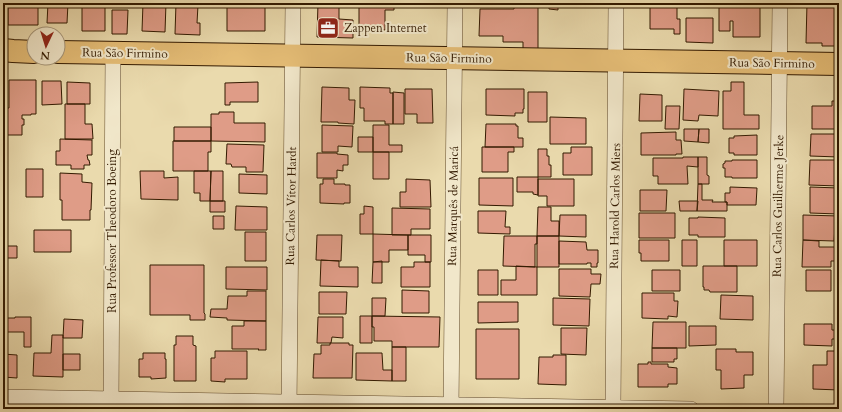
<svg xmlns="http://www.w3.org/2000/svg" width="842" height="412" viewBox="0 0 842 412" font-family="Cardo,serif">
	<rect width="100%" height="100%" fill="#eadaad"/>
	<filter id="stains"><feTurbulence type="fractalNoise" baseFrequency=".005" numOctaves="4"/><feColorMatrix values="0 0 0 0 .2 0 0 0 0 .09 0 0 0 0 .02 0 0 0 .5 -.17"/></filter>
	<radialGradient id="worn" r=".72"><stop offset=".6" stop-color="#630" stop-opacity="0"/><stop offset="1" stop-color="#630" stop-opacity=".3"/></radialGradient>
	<path fill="#df9c87" stroke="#331a00" d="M8,3H38V25H8Z
		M48,3H68L67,23H47Z
		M143,3H166L165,32L142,31Z
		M176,3H195V5H198L197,23H200V35L175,34Z
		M318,3H339V19L353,20V38L317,37Z
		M361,3H394V10H385V30H359V7H361Z
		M489,3H524V5L489,6Z
		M538,3H573V7L558,6V10L549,9V7H538Z
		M650,3H677V19H680V34H674V29H650Z
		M719,3H760V37H733V21H730V31H719Z
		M807,3H839V25H836V46H822V43H806Z
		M82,4H105V31H82Z
		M227,6H265V31H227Z
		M514,7H538V50H523V42H503V36H479L480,9H514Z
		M112,10H128L127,34H112Z
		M686,18H713V43L686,42Z
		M9,80H36V114H31V115H22V119H24V125H22V135H5L6,108H9Z
		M42,81H61L62,104L42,105Z
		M67,82L90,83V104H67Z
		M258,82V102H230V105H225V83Z
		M731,82H744V115H759V129H723V91H731Z
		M322,87L349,88V100H355L354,124L338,123V122H321Z
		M360,87L390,88V93H393V124H385V121H364V108H360Z
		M405,89H432L433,123H417V114H405Z
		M486,89H524V109H523V113H515V116L486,115Z
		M684,89L719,91L718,116L699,115L698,121L683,120Z
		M3,90H6V109H3Z
		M393,92L404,93V124H393Z
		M528,92H547V122H528Z
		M640,94L662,95V121H639Z
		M832,101H839V129H812V106H832Z
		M65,104H85V124H92L93,139H65Z
		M666,106H680L679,129H665Z
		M219,112H234V123H265V142L211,141V114H219Z
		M550,117L586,118V144H550Z
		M486,124H516V126H518V138H523V147H485Z
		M322,125L353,126L352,147L338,146V152H322Z
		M373,125H389V145H402V152H373Z
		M174,127H211V141H174Z
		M684,129H699L698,142L684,141Z
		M699,129H709V143L698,142Z
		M676,132V140H681L682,154H676V155H641V133Z
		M811,134H839V157L810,156Z
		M757,135V155H734V153H729V138H734V136Z
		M358,137H373V152H358Z
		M3,139H5V155H3Z
		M60,139L92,140V155H87L88,160H89L90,165H84V169H71V165H56V151H60Z
		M173,141H211V152H208V171H173Z
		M227,144L264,145L263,172H246V167H232L231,164H226Z
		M482,147H514V152H508V172H482Z
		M571,147H592V175H563V153H571Z
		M538,149H547V156H549V165H551V177H538Z
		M373,152H389V179H373Z
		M317,153H337V154L348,155V165H343V171L337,170V178H317Z
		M683,157H698V167L687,166L688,184H658V176H653V158H683Z
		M698,157H707V175L709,176V184H698Z
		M732,160H757V178H732V177H725V168H723V164L725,163V161H732Z
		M810,160H839V186L809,185Z
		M26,169H43V197H26Z
		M140,171H164V178L178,177V200L141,199Z
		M194,171H211L210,201H200V193H194Z
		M211,171H223V201H210Z
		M60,173L82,174V182L92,183L91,210H90V220H62V200H60Z
		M239,174L267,175V194L239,193Z
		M517,177H538V195L533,194V192H517Z
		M479,178H513V206L479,205Z
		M323,179H334V184H345V185H350V203H344V204L320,203V184H323Z
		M406,179L430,180L431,207H400V192H406Z
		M538,179H574V206H547V196H538Z
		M698,184H702V200H713L712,202H727V211H697Z
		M730,187L757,188L756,205H727V202H725V193H730Z
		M810,187L839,188V214L810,213Z
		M640,190H667L666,211H640Z
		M210,201H225V212H210Z
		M679,201H698L697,211H680Z
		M236,206L267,207V230H235Z
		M364,206L373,207V234H360V214H364Z
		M538,207H551V221H559V236H537Z
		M392,208L430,209V229H411V235H392Z
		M478,211H506L505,227H510V234L478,233Z
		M639,213H675V238H639Z
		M560,215H586V237L559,236Z
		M803,215L839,216V227H835L834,241L803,240Z
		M213,216H224V229H213Z
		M698,217L725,218V237H698V235H689V218H698Z
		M34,230H71V252H34Z
		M245,232H266V261H245Z
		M373,234L408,235V250H389V262H373Z
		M317,235H342L341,261L316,260Z
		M408,235H431V262H425V255H408Z
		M504,236H537V244H535V267L503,266Z
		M537,236H559V267H537Z
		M639,240H669V261H641V253H639Z
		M682,240H697V266H682Z
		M724,240H757V266H724Z
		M803,240L819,241V247H838V261H831V267H802Z
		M559,241L586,242L587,250H598V263H597V267H591V263H587V264H559Z
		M3,246H17V258H3Z
		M321,260L339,261V267H358V287L320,286Z
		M382,261V283H372L373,262Z
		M414,262H430V287H401V267H414Z
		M150,265H204V313L205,314V320H190V315H150Z
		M516,266L537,267V295H501V280H516Z
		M703,266H737V292H710L709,290H704V287H703Z
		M226,267H267V290L226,289Z
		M559,269H591V274H601L600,284H591L590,297L559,296Z
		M478,270H498V295H478Z
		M652,270H680V291H652Z
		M806,270H831V291H806Z
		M402,290L429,291V313H402Z
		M247,291H266V321L227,320V318L210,317L211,309H227L228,296H247Z
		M319,292H347L346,314H319Z
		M642,293H674V301H678L677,317L668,316V319L642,318Z
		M721,295L753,296V320L720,319Z
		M372,298H386L385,316H372Z
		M553,298L590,299L589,326L553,325Z
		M478,302H518V322L478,323Z
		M360,316H372V343H360Z
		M372,316L440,317L439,347H392V341H374V327H372Z
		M15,317H31V347H24V332H4V318H15Z
		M318,317H343V338L332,337L331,343H317Z
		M64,319L83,320L82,338H63Z
		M244,321H266V350H258L259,349H232V326H244Z
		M653,322H686V348H652Z
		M804,324H832V330H835V339H832V346L804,345Z
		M689,326H716V345L689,346Z
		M561,328H587L586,355L561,354Z
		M476,329H519V379H476Z
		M52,335H63V377L33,376L34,353H51Z
		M176,336H193V345L196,346V381H174V345H176Z
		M330,343H349V345H353L352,378H313L314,354H321V345H330Z
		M392,347H406V381H392Z
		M652,348H677V359H674V362H652Z
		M716,349H736V352H753V375H744V388L721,389V370H716Z
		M215,351H247V379H225V382L211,381V358H215Z
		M827,351H839V390L813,389V365H827Z
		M143,353H165V359H166V378L151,379V377H139V359H143Z
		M356,353H382L383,370H392V381L356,380Z
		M3,354L17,355V378L3,377Z
		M63,354H80V370H63Z
		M553,355H566V385L538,384L539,357H553Z
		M648,362H651V364H668V367L677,368V384H668V387H638V364H648Z"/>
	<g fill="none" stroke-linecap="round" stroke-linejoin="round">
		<g stroke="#614a2b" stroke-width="16">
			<path id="minor" d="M3,397L691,409
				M111,408L113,53
				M289,409L293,3
				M451,409L455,3
				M613,409L616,3
				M776,409L780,3"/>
		</g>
		<g stroke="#331a00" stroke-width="24">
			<path id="primary" d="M3,50L13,51L34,52
				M58,52L839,64"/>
		</g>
		<use href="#minor" stroke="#f1e7ca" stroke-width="15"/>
		<use href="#primary" stroke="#e5bd76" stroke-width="22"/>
	</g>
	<defs>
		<g id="office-square" transform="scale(1.15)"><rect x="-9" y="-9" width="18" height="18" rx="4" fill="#8f2418" stroke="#f1e7ca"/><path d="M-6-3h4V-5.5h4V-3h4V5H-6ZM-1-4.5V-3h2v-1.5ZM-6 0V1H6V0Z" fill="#fff"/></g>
	</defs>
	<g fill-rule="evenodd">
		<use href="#office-square" x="328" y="28"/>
	</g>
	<g text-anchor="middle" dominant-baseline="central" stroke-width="4" stroke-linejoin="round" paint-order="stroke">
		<g font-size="12" fill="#331a00" stroke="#f1e7ca" text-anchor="start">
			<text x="344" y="28">Zappen Internet</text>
		</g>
		<g font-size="12" fill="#331a00" stroke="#f1e7ca">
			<text transform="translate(125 53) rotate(1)">Rua São Firmino</text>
			<text transform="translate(449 58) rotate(1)">Rua São Firmino</text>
			<text transform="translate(772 63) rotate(1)">Rua São Firmino</text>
			<text transform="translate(291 206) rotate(-89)">Rua Carlos Vítor Hardt</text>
			<text transform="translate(453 206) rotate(-89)">Rua Marquês de Maricá</text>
			<text transform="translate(615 206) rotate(-89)">Rua Harold Carlos Miers</text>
			<text transform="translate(778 206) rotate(-89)">Rua Carlos Guilherme Jerke</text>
			<text transform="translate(112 231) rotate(-90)">Rua Professor Theodoro Boeing</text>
		</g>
	</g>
	<rect width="842" height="412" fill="none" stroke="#eadaad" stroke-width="16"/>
	<rect x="4" y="4" width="834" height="404" fill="none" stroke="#331a00" stroke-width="2"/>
	<rect x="8" y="8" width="826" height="396" fill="none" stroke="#331a00"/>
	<g transform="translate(46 46) rotate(184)"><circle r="19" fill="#f1e7ca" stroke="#a59579"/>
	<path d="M0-3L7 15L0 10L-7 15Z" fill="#8f2418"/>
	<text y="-6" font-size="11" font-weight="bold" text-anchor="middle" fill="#331a00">N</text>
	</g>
	<rect width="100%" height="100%" filter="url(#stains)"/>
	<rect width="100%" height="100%" fill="url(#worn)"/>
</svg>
